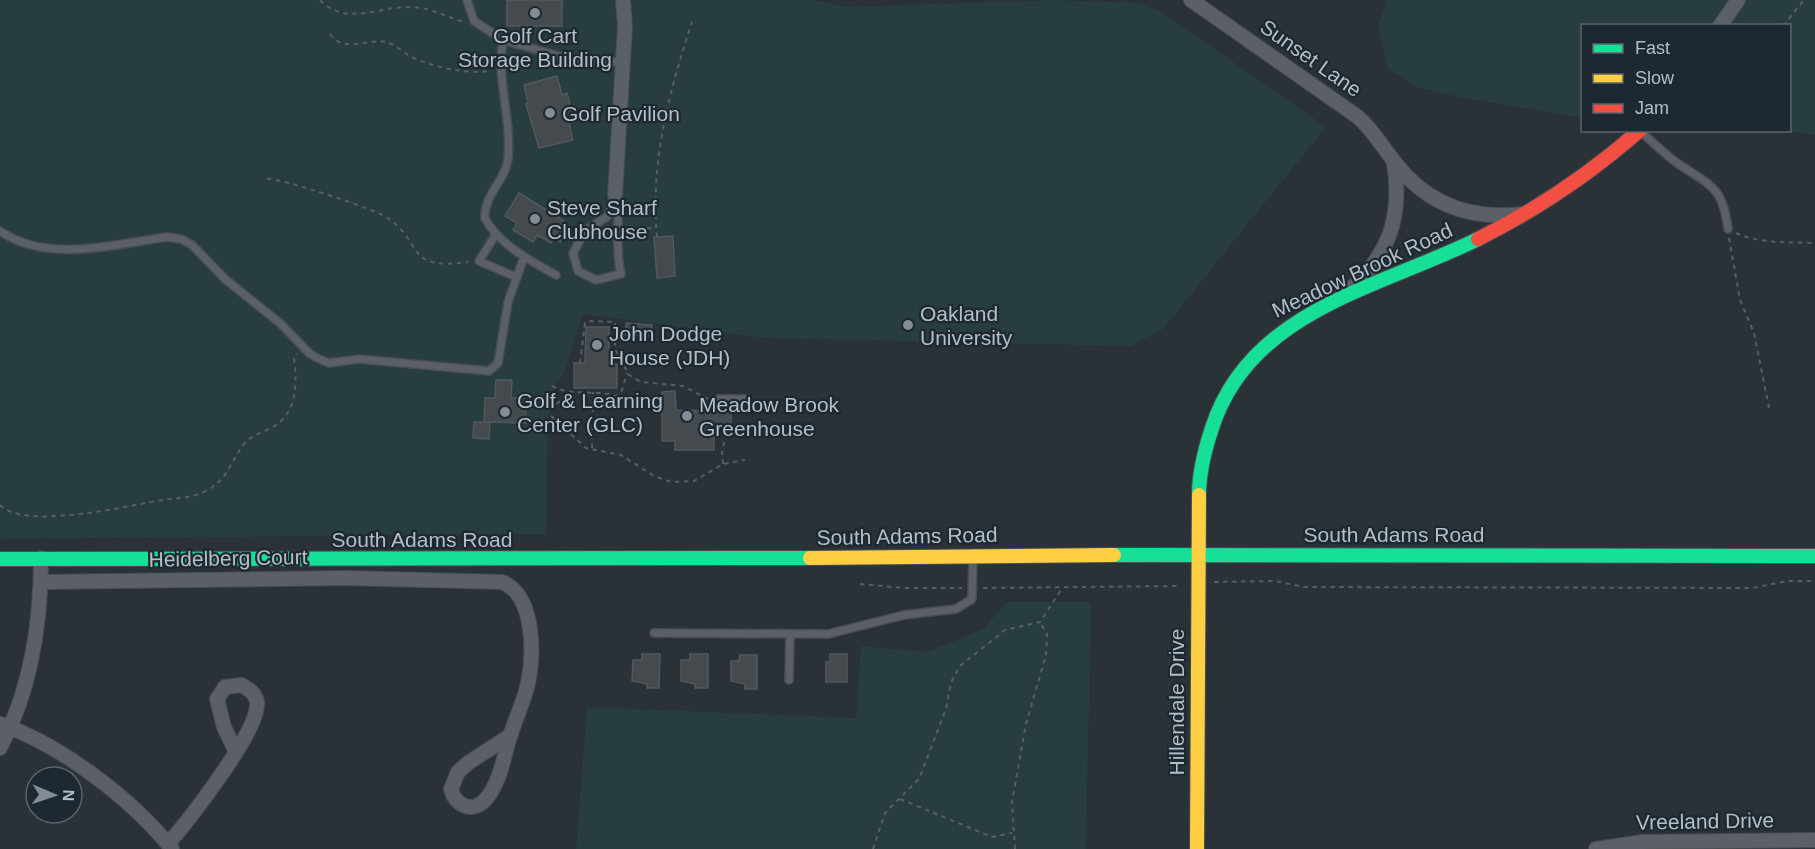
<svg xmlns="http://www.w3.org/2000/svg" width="1815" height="849" viewBox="0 0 1815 849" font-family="Arial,sans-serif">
	<rect width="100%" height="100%" fill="#2a3137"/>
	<path fill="#283d3d" d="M0,0H816L847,7L1055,0L1140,3L1159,10L1326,127L1163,329L1130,346L762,338L583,314L563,376L556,382L548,422L546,534L0,539Z
		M1387,0H1815V135L1786,131L1790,130V26H1582V117H1578L1458,97L1417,87L1388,69L1378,27Z
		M1006,602H1091L1086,849H576L587,707L856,718L861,646L928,652L984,629Z"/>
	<path fill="#444a4e" stroke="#52585f" stroke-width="1.5" d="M507,0H562V26H507Z
		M557,76L562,95L567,93L574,122L569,123L573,140L539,148L526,104L528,103L524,85Z
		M519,193L564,221L561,225L567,229L560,242L554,238L551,243L537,235L533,242L513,230L517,223L505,216Z
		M673,236L675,276L657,278L654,237Z
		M626,323L652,325L651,336L625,335Z
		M586,327H609V364H617V388H574V363H585Z
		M496,380H512L511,398H524L526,402V423L484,422L485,398H495Z
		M675,391L676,410L715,411V407L731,408V425H714V450H675V441H662V392Z
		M474,422H490L489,439L473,438Z
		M642,654H660L659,688H647V684L632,681L633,660H642Z
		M690,654H708V688H695V684L681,681V660H690Z
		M830,654H847V682H826V662H830Z
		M740,655H757V689H745V684L731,681V661H739Z"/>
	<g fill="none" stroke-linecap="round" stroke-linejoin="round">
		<g stroke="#484d52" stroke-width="10">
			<path id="lane" d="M467,0L474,21L503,40C496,80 512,119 508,159C506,180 483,196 485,218C499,245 531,261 556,275
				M503,40L576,61L623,62
				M1640,131C1653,142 1665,155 1680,165C1712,186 1723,188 1728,229
				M615,195C622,221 614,247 621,274L596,280L578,271L573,253L585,231L608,216Z
				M0,231C48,264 115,244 167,237L181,239L192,245L225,279L281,324L310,354L317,358L329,363L359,359L489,371L498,363L508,302L524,257
				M496,234L479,261L516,277
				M719,399H745
				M654,633L828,634L904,615L956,609L972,599L973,559
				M789,680L790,635"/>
		</g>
		<g stroke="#484d52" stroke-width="16">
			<path id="street" d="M1191,0L1358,117C1374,131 1383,148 1396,164C1428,205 1472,220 1523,214
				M1720,26L1738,0
				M615,195L625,26L623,0
				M1345,294C1388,257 1403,219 1394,163
				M41,582L347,578L502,582C535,595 534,654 528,683C524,701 516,718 510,736C504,756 500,784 485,800C472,814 455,805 451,789L458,772L468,763L511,735
				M0,724C60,744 132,799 172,849
				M0,748C31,690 41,624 41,558
				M168,844C188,821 257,733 257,705C258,700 255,696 252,692L242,685L225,687L217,699L224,727L235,750
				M1596,849L1643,842L1815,840"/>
		</g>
		<g stroke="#484d52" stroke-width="16">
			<path id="fast" d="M1199,495C1199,472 1205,449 1212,428C1250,310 1379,288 1478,239
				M1114,555L1815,556
				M0,559L810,558"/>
		</g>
		<g stroke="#484d52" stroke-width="16">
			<path id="slow" d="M810,558L1114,555
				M1197,849L1199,495"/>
		</g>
		<g stroke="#484d52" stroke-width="16">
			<path id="jam" d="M1478,239C1538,209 1590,174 1640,130"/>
		</g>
		<path stroke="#585e62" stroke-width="2" stroke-dasharray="4.5 4.5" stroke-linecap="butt" d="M320,0C346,27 379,6 410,7C429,7 446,17 464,22
			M1783,26L1804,0
			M330,34C345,54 366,38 386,42C396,44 404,54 414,58C437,68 465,74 490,71
			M267,179C277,177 375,209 386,217C425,242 403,271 468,262
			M629,226L656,229
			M1736,233C1761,244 1788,242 1815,243
			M657,237C650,163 669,92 692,22
			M1729,238L1740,300L1754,333L1769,408
			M580,363L585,323L590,321L615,322V349L629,375L641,382L683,386L708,399
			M552,386C573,397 594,389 616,396L622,390L627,373
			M549,409L571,394
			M551,416L586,448L621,455L654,476L671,482L694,481L723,464L745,460
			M592,448L593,392
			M723,464L722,451L725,439
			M0,505C24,530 123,507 156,501C174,498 193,499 209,489C228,479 232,458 245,443C253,434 264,432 273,427C298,412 297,383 294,357L297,354
			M1214,582L1275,581L1304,587L1752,588L1788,581H1815
			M860,584L903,588H962
			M983,588L1181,586
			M900,799L992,837L1012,833
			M873,849L885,813L919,779L946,709L951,682L960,666L1005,630L1040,622L1063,587
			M1015,849L1012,802L1026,724L1046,655L1047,634L1040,622"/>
		<use href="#lane" stroke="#5a6065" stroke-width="7"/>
		<use href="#street" stroke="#5a6065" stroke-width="14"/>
		<use href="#fast" stroke="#16e098" stroke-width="14"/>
		<use href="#slow" stroke="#ffcf43" stroke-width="14"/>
		<use href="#jam" stroke="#f24e42" stroke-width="14"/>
	</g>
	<g fill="#848d95" stroke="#1e2831" stroke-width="2">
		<circle cx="535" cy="13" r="6"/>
		<circle cx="550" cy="113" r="6"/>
		<circle cx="535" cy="219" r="6"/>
		<circle cx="908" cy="325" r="6"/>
		<circle cx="597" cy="345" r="6"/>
		<circle cx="505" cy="412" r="6"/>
		<circle cx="687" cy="416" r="6"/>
	</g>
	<g text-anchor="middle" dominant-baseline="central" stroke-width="4.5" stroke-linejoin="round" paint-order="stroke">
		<g font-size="21" fill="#b5bec7" stroke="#1e2831" text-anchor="start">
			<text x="535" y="35" text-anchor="middle">Golf Cart<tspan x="535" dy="24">Storage Building</tspan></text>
			<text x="562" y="113">Golf Pavilion</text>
			<text x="547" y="207">Steve Sharf<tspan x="547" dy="24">Clubhouse</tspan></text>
			<text x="920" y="313">Oakland<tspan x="920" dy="24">University</tspan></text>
			<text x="609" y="333">John Dodge<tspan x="609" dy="24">House (JDH)</tspan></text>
			<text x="517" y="400">Golf &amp; Learning<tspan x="517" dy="24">Center (GLC)</tspan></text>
			<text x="699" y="404">Meadow Brook<tspan x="699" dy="24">Greenhouse</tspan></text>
		</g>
		<g font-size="21" fill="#b5bec7" stroke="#1e2831">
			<text transform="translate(1311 58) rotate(35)">Sunset Lane</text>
			<text transform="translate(1362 270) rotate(-25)">Meadow Brook Road</text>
			<text x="1394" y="534">South Adams Road</text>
			<text transform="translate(907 536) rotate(-1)">South Adams Road</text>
			<text x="422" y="539">South Adams Road</text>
			<text transform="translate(228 558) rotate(-1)">Heidelberg Court</text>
			<text transform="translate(1176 702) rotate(-90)">Hillendale Drive</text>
			<text transform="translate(1705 821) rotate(-1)">Vreeland Drive</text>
		</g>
	</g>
	<rect x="1581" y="24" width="210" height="108" fill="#1e2831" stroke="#5a646d" stroke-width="1.5"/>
	<rect x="1593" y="44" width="30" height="9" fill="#16e098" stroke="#5a646d" stroke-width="1.5"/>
	<text x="1635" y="54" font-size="18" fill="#b5bec7">Fast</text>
	<rect x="1593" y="74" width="30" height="9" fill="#ffcf43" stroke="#5a646d" stroke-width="1.5"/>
	<text x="1635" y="84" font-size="18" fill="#b5bec7">Slow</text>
	<rect x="1593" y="104" width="30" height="9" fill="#f24e42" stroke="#5a646d" stroke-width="1.5"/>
	<text x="1635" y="114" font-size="18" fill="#b5bec7">Jam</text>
	<g transform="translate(54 795) rotate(92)"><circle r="28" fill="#1e2831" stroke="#5a646d" stroke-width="1.5"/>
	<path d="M0-4.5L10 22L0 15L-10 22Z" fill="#848d95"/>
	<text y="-9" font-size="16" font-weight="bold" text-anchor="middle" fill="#b5bec7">N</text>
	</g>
</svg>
